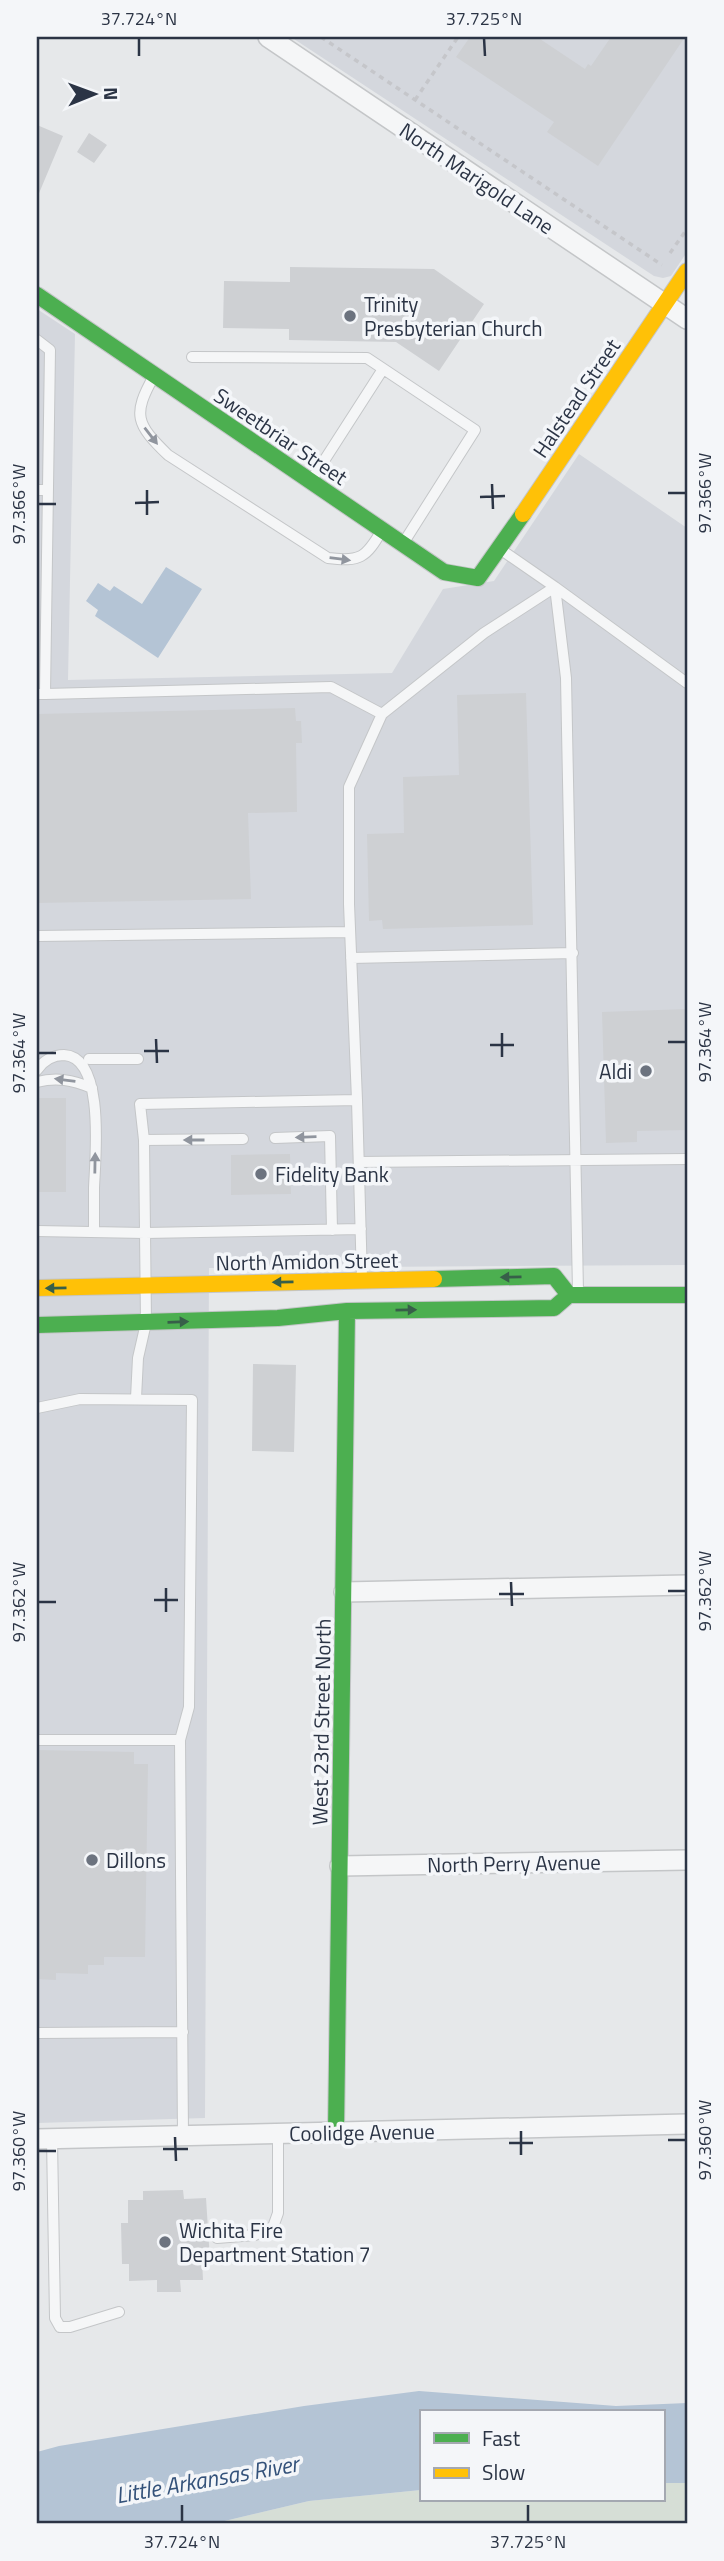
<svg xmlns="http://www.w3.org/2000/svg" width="724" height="2561" viewBox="0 0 724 2561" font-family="'Titillium Web',sans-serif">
	<rect width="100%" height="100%" fill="#e6e8ea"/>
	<path fill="#d4d7dd" d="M291,37H687V252L671,276L663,278L654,276Z
		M37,309L75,334L68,680L392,673L443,589L494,581L579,454L687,528V1265L209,1268L205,2118L37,2123Z"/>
	<path fill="#d6ded6" d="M663,2483H687V2524H212L309,2501L421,2490V2500H663Z"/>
	<path fill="#b4c4d5" d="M166,567L202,589L158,658L95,616L98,610L86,601L98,583L110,591L114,586L142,604Z
		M419,2391L616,2406L687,2403V2483H663V2412H421V2490L309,2501L212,2524H37V2452L59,2446L304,2406Z"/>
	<path fill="#ced0d3" d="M470,37H537L585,69L588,64L591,66L611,37H685L598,166L547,132L554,122L456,57Z
		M37,125L63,136L37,198Z
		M89,133L107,145L94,163L77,152Z
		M290,267L434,269L484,304L439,371L396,342L289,340V329L223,328L224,281L290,282Z
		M526,693L533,925L383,929L382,920L369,921L367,834L404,833L403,777L459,775L457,695Z
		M295,708L296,721H301L302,743H296L297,812L248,813L251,899L37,903V714Z
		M687,1009V1130L637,1131V1142L606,1143L602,1012Z
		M37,1098H66V1192H37Z
		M290,1154L291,1194L231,1195V1155Z
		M253,1364L296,1365L294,1452L252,1451Z
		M37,1750L134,1752V1764H148L145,1957H104V1965H88V1974L56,1973V1980L37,1979Z
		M183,2190L184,2199L206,2198L210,2260H202L203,2280H180L181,2292H157V2280L129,2281V2264H122L121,2223H128V2200H143V2191Z"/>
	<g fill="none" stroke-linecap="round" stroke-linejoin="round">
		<g stroke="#c4c6c8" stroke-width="12">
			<path id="lane" d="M37,340L50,350L45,694H37
				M192,357L367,358L475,430L404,542
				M154,376C132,415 136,424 168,455L328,558C360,562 366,558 382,530
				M311,481L383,369
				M37,490H48
				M500,549L555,587L566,678L578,1292
				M45,694L331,687L382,714
				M37,936L350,932
				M351,958L573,953
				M89,1059H138
				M37,1070C43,1061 53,1055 64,1055C106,1057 95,1160 94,1188C94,1202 94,1217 94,1231
				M37,1082C57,1077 72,1080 92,1088
				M357,1100L349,904V787L382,714L484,633L555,587L687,683
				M275,1138L330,1136L332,1230
				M144,1140L243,1139
				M359,1162L687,1159
				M37,1231L145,1233L361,1229
				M136,1398L138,1358L146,1323L144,1140L140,1104L357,1100L362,1280
				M37,1408L80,1399L192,1400L189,1707L180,1740L183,2136
				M37,1740H180
				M37,2033L183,2032
				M52,2139L55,2318L60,2327H70L119,2312
				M217,2238L255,2235L273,2227L278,2213V2134"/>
		</g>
		<g stroke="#c4c6c8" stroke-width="22">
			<path id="street" d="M268,37L687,319
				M344,1592L687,1585
				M340,1866L687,1860
				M37,2139L687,2124"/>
		</g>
		<g stroke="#c4c6c8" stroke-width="18">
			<path id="fast" d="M37,295L444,572L478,578L523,514
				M434,1279L554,1276L569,1295
				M37,1325L278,1318L347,1311L554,1308L569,1295H687
				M336,2133L347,1311"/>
		</g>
		<g stroke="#c4c6c8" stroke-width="18">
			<path id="slow" d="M523,514L687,271
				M37,1288L434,1279"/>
		</g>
		<path stroke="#c5c6ca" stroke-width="3.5" stroke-dasharray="5 5" stroke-linecap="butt" d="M321,37L662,265
			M415,100L458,37
			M670,253L687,229"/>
		<use href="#lane" stroke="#f5f6f7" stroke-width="10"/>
		<use href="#street" stroke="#f5f6f7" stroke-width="19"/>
		<use href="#fast" stroke="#4caf50" stroke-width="16"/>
		<use href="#slow" stroke="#ffc107" stroke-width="16"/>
	</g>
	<defs><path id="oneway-solid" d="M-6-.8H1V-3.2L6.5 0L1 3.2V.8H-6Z" transform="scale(1.75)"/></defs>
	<g fill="#90959e">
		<use href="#oneway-solid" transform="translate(151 436) rotate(52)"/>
		<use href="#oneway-solid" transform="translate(340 559) rotate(7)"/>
		<use href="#oneway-solid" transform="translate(65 1080) rotate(-173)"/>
		<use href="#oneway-solid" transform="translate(306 1137) rotate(178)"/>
		<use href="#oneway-solid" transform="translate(194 1140) rotate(180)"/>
		<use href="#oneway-solid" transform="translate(95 1163) rotate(-89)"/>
	</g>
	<g fill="#375f49">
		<use href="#oneway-solid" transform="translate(511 1277) rotate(179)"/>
		<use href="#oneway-solid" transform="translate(283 1282) rotate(179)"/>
		<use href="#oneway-solid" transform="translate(56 1288) rotate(179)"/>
		<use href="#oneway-solid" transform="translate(406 1310) rotate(-1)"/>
		<use href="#oneway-solid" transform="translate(178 1322) rotate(-2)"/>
	</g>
	<path fill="none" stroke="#2b3445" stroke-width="2.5" d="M139,38V56M484,38L485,56M492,484L493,509M147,490V515M668,493H686M480,497L505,496M135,503L159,502M38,504H56M502,1033V1057M156,1039L157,1063M668,1042H686M490,1045H514M144,1051H169M38,1053H56M511,1582L512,1606M166,1588V1612M668,1591H686M499,1594H524M154,1600H178M38,1602H56M521,2131V2155M175,2137L176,2161M668,2140H686M509,2143H533M163,2149H188M38,2151H56M182,2505V2522M528,2505V2522"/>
	<g fill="#6c737f" stroke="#f4f6f9" stroke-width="2.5">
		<circle cx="350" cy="316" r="7"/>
		<circle cx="646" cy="1071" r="7"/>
		<circle cx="261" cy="1174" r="7"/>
		<circle cx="92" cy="1860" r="7"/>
		<circle cx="165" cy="2242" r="7"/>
	</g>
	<g text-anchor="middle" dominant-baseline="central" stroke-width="7" stroke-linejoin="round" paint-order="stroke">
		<g font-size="21" fill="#2b3445" stroke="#f4f6f9">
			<text transform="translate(477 178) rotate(34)">North Marigold Lane</text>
			<text transform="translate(576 398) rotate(-56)">Halstead Street</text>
			<text transform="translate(281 436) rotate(34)">Sweetbriar Street</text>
			<text transform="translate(307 1261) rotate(-1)">North Amidon Street</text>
			<text transform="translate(321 1722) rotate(-89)">West 23rd Street North</text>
			<text transform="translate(514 1863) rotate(-1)">North Perry Avenue</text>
			<text transform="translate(362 2132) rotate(-1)">Coolidge Avenue</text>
		</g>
		<g font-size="21" fill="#2b3445" stroke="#f4f6f9" text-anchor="start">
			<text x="364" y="304">Trinity<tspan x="364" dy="24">Presbyterian Church</tspan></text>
			<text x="632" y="1071" text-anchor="end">Aldi</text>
			<text x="275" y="1174">Fidelity Bank</text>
			<text x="106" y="1860">Dillons</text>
			<text x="179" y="2230">Wichita Fire<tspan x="179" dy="24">Department Station 7</tspan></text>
		</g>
		<g font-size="23" font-style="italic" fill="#34527a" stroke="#f4f6f9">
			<text transform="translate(207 2479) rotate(-10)">Little Arkansas River</text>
		</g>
	</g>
	<rect width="724" height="2561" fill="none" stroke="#f4f6f9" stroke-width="77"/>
	<rect x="420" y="2410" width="245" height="91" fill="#f4f6f9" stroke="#a4a8b1" stroke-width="2"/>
	<rect x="434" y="2433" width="35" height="10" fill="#4caf50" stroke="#a4a8b1" stroke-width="2"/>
	<text x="482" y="2446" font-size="21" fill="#2b3445">Fast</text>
	<rect x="434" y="2468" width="35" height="10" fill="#ffc107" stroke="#a4a8b1" stroke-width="2"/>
	<text x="482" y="2480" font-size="21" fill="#2b3445">Slow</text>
	<g transform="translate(94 94) rotate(89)" stroke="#f4f6f9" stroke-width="5" paint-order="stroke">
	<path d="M0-5L12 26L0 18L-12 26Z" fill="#2b3445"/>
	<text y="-10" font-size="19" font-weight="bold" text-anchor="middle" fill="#2b3445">N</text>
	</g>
	<rect x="38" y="38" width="648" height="2484" fill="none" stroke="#2b3445" stroke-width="2.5"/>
	<g font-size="18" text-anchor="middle" fill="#2b3445">
		<text x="139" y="25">37.724°N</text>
		<text x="484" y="25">37.725°N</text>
		<text transform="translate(705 493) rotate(-90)" y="6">97.366°W</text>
		<text transform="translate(19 504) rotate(-90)" y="6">97.366°W</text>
		<text transform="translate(705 1042) rotate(-90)" y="6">97.364°W</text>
		<text transform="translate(19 1053) rotate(-90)" y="6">97.364°W</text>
		<text transform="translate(705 1591) rotate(-90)" y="6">97.362°W</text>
		<text transform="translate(19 1602) rotate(-90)" y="6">97.362°W</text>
		<text transform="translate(705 2140) rotate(-90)" y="6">97.360°W</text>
		<text transform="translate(19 2151) rotate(-90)" y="6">97.360°W</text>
		<text x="182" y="2548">37.724°N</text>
		<text x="528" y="2548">37.725°N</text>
	</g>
</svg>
